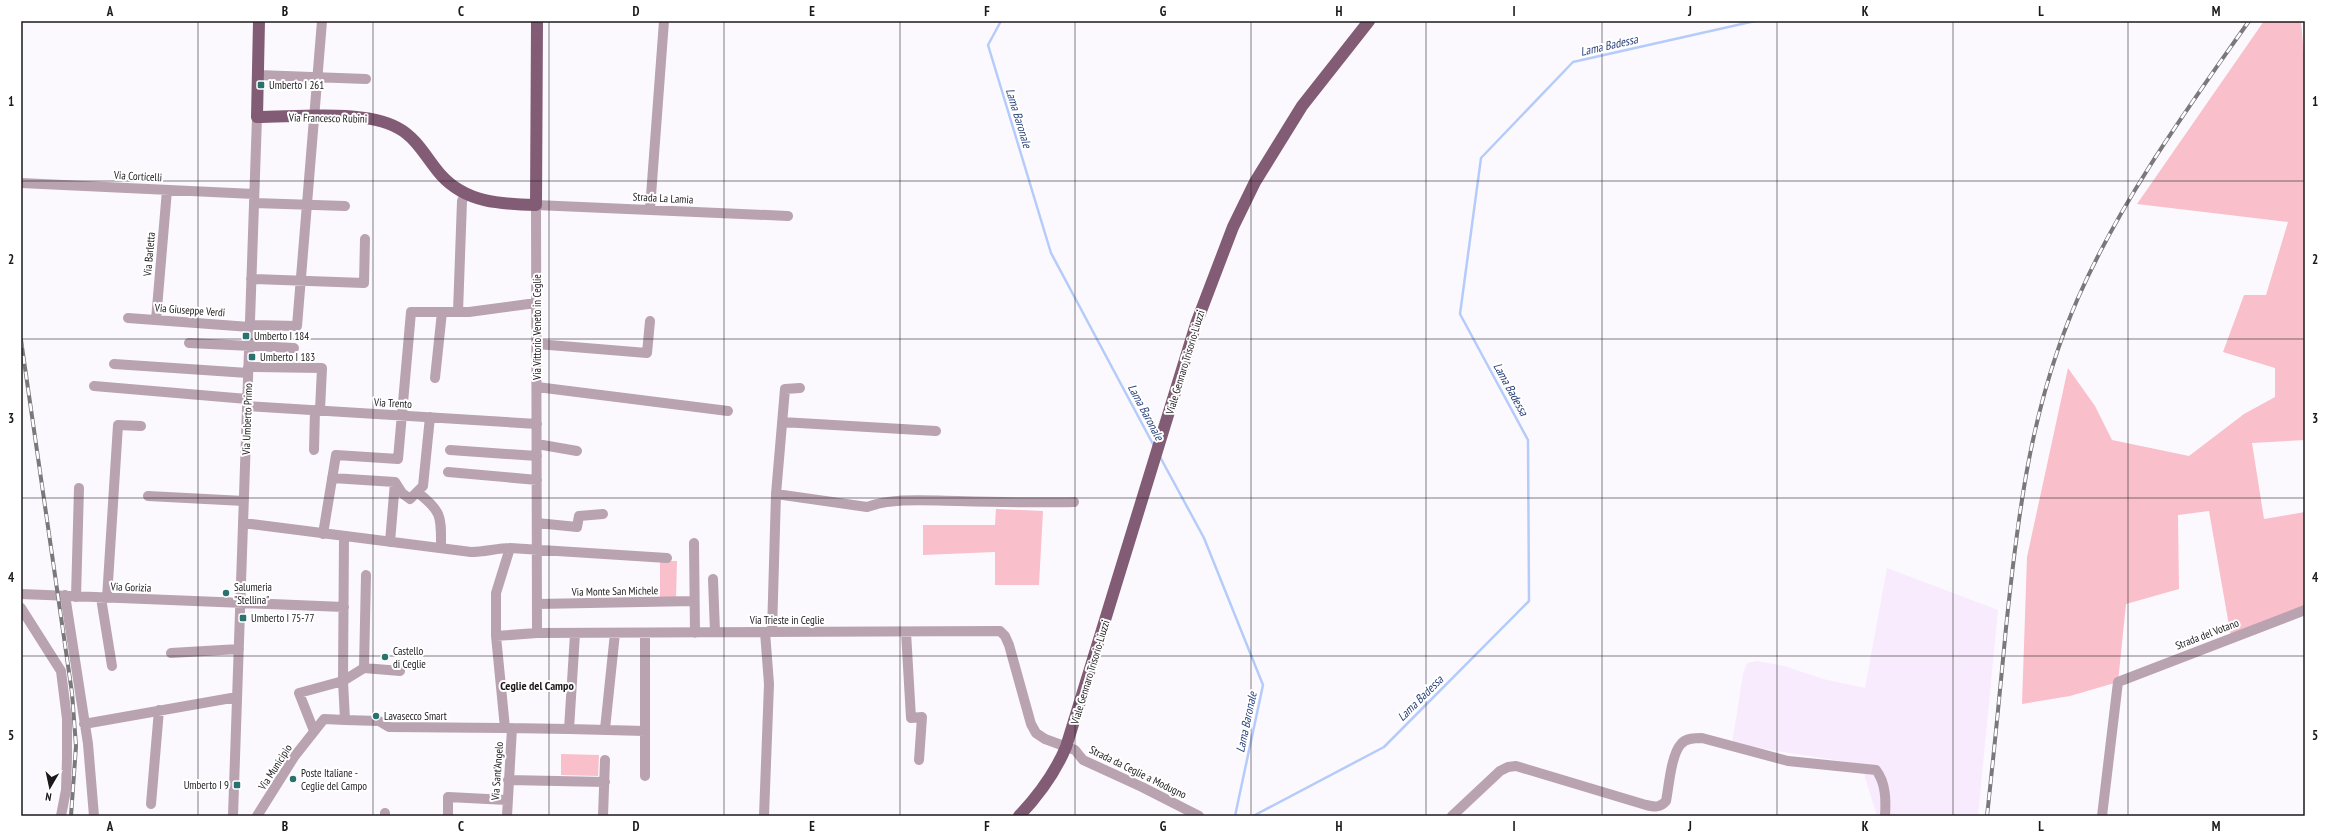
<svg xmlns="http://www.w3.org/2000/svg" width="2326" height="837" viewBox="0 0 2326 837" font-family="'PT Sans Narrow',sans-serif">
	<rect width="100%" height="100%" fill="#fcf9fe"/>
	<path fill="#f7ebfd" d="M1887,568L1998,610L1978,816H1877L1861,764L1732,744L1743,674L1747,663L1757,661L1784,666L1823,679L1865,688Z"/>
	<path fill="#f9bfca" d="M2264,21H2301L2305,68V440L2252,443L2264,519L2305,512V612L2231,637L2209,511L2178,515L2179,589L2126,604L2118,682L2070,696L2022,704L2027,557L2068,368L2095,406L2112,440L2189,456L2244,414L2275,397V368L2223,352L2244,295H2266L2288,222L2137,204Z
		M996,509L1043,511L1039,585H995V552L923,555V525H995Z
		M660,561H677L676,598H660Z
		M561,754L599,755L598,776L561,775Z"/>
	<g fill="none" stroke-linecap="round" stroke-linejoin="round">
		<path stroke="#b5ccfa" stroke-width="2.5" d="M1001,21L988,45L1051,253L1154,446
			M1159,455L1204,538L1263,685L1235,816
			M1253,816L1384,747L1529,601L1528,440L1460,314L1481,158L1573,62L1755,21"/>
		<path stroke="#b9a3b1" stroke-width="10" d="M258,75L366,79
			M21,183L254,194
			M254,203L345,206
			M650,209L664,21
			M251,279L364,283L365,239
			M458,312L462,201L466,193
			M128,318L250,327
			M156,320L167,190
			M250,325L297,326L322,21
			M189,343L294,348
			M537,344L647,353L650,321
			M114,364L248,373
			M248,367L322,368L320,410
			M435,378L442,312
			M94,386L247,399
			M537,387L728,411
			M247,406L537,424
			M782,422L936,431
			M537,444L577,451
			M314,450L315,410
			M450,450L537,456
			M448,472L537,480
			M332,478L395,482L402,493L410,499L423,486L430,417
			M417,492C443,512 441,517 441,548
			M776,494L867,507C895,497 930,501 958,501C997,502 1036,503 1074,502
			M148,496L244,501
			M243,523L471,552C485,552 497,548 510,548L667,558
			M537,523L577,527L579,516L603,514
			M323,534L336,455L398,459L411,312H469L536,303
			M390,542L395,482
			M694,543L695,633
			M366,575L364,668L400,671
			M713,579L715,632
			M21,594L344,607
			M65,595L88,744L94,816
			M76,597L79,488
			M101,598L112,666
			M107,598L118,425L141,426
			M537,604L694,601
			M21,608L61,671L67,719V757L66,790L61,816
			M772,632L776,494L785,389L800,388
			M906,632L911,718L922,717L919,760
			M537,633L536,205L788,216
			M645,633V776
			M575,634L569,729L505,728L496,636L537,633L1000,631L1005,636L1009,645L1031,724L1036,733L1045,739L1075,750L1083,760L1142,787L1199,816
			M496,636V593L510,548
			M171,653L239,649
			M343,681L344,537
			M343,681L364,668
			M345,720L379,721L389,727L505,728
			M84,724L237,697
			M569,729L645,731
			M605,729L615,633
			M508,780L605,782
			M151,804L159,710
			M233,816L257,117
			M257,816L294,757L324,719L345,720L343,681L299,693L314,731
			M385,816V813
			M448,816V797L507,800
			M507,816L512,728
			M603,816L605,760
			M764,816L769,684L765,632
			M1452,816L1500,771L1508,767L1516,766L1646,805C1655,807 1660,808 1666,801C1669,786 1671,755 1681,744C1686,738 1695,738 1702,738L1788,761L1876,770C1886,783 1886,800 1885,816
			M2102,816L2118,682L2305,610"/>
		<path stroke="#815c74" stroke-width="12" d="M259,21L257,117C296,117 364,109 398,128C417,138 427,159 441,175C466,203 501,204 536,205L537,21
			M1019,816C1039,795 1055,773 1066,747L1196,324L1233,227L1255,182L1302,106L1369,21"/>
		<g stroke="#7b787c" stroke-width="4">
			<path id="rail" d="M21,340L72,693L76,746L71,816
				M1987,816C1994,753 2000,691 2006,628C2018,513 2031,405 2078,298C2122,198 2186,111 2249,21"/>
		</g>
		<use href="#rail" stroke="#fff" stroke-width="2.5" stroke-dasharray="8" stroke-linecap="butt"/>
	</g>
	<path fill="none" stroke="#1c191d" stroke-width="1" stroke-opacity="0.55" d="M198,21V816M373,21V816M549,21V816M724,21V816M900,21V816M1075,21V816M1251,21V816M1426,21V816M1602,21V816M1777,21V816M1953,21V816M2128,21V816M21,181H2305M21,339H2305M21,498H2305M21,656H2305"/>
	<g fill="#29726d" stroke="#fff" stroke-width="1.5">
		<rect x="257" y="81" width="8" height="8" rx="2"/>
		<rect x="242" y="332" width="8" height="8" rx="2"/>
		<rect x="248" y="353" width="8" height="8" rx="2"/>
		<circle cx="226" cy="593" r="4"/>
		<rect x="239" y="614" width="8" height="8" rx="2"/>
		<circle cx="385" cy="657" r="4"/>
		<circle cx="376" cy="716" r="4"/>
		<circle cx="293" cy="779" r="4"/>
		<rect x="233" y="781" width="8" height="8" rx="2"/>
	</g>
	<g text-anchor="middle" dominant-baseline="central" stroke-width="4" stroke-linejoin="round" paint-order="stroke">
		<g font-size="11" fill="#1c191d" stroke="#fff" text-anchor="start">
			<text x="269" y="85">Umberto I 261</text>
			<text x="254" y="336">Umberto I 184</text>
			<text x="260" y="357">Umberto I 183</text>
			<text x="234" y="587">Salumeria<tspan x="234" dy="13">"Stellina"</tspan></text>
			<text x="251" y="618">Umberto I 75-77</text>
			<text x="393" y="651">Castello<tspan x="393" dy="13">di Ceglie</tspan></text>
			<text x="384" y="716">Lavasecco Smart</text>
			<text x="301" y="773">Poste Italiane -<tspan x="301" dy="13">Ceglie del Campo</tspan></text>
			<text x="229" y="785" text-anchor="end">Umberto I 9</text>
		</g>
		<g font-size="11" fill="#1c191d" stroke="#fff">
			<text transform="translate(328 118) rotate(1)">Via Francesco Rubini</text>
			<text transform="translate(138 176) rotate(3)">Via Corticelli</text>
			<text transform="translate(663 198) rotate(3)">Strada La Lamia</text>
			<text transform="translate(149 254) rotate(-85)">Via Barletta</text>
			<text transform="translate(190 310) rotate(4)">Via Giuseppe Verdi</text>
			<text transform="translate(537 327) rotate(-90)">Via Vittorio Veneto in Ceglie</text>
			<text transform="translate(1185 362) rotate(-73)">Viale Gennaro Trisorio-Liuzzi</text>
			<text transform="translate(393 403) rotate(3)">Via Trento</text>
			<text transform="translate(247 419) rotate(-88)">Via Umberto Primo</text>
			<text transform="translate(131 587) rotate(2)">Via Gorizia</text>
			<text transform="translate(615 591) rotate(-1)">Via Monte San Michele</text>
			<text x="787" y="620">Via Trieste in Ceglie</text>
			<text transform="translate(2207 634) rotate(-21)">Strada del Votano</text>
			<text transform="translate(1090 672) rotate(-73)">Viale Gennaro Trisorio-Liuzzi</text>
			<text transform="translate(275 767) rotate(-57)">Via Municipio</text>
			<text transform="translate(497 771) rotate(-86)">Via Sant'Angelo</text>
			<text transform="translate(1138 772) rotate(26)">Strada da Ceglie a Modugno</text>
		</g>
		<g font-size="12" font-style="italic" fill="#2a437b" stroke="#fff">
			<text transform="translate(1609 45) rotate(-13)">Lama Badessa</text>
			<text transform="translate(1019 118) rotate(73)">Lama Baronale</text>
			<text transform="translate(1511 389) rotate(61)">Lama Badessa</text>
			<text transform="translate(1146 412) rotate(62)">Lama Baronale</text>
			<text transform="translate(1420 698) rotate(-45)">Lama Badessa</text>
			<text transform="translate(1246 722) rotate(-78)">Lama Baronale</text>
		</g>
		<g font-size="12" font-weight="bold" fill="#1c191d" stroke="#fff">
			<text x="537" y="685">Ceglie del Campo</text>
		</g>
	</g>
	<rect width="2326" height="837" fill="none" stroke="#ffffff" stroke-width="44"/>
	<g transform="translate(50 787) rotate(189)" stroke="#ffffff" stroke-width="3" paint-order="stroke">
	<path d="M0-3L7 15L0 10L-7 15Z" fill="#1c191d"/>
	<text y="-6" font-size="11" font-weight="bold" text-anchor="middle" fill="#1c191d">N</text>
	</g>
	<rect x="22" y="22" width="2282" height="793" fill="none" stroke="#1c191d" stroke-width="1.5"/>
	<g font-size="13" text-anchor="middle" font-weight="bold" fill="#1c191d">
		<text x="110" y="16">A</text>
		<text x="285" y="16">B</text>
		<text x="461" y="16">C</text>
		<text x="636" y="16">D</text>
		<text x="812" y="16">E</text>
		<text x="987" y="16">F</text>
		<text x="1163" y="16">G</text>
		<text x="1339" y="16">H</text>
		<text x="1514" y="16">I</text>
		<text x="1690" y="16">J</text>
		<text x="1865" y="16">K</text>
		<text x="2041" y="16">L</text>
		<text x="2216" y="16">M</text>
		<text x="11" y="106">1</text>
		<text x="2315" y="106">1</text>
		<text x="11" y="264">2</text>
		<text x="2315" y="264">2</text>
		<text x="11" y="423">3</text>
		<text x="2315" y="423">3</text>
		<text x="11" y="582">4</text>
		<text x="2315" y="582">4</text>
		<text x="11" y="740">5</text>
		<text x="2315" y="740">5</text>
		<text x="110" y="831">A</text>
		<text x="285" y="831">B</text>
		<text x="461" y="831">C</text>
		<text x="636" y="831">D</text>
		<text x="812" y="831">E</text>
		<text x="987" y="831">F</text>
		<text x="1163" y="831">G</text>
		<text x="1339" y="831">H</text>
		<text x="1514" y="831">I</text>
		<text x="1690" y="831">J</text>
		<text x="1865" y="831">K</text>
		<text x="2041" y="831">L</text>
		<text x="2216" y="831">M</text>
	</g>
</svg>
